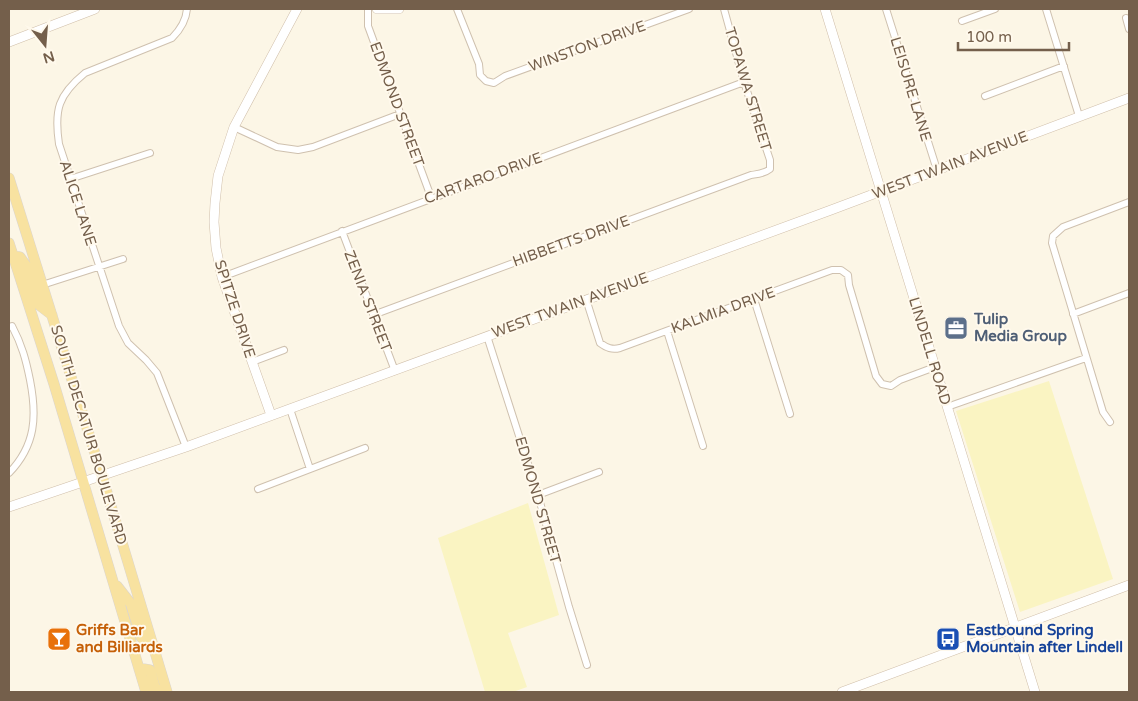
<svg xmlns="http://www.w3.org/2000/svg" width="1138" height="701" viewBox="0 0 1138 701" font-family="'Varela Round',sans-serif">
	<rect width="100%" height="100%" fill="#fcf6e6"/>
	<path fill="#faf4c2" d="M1049,381L1113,579L1020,612L956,411Z
		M528,503L559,615L508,633L527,687L513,692H485L438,538Z"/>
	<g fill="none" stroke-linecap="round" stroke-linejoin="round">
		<g stroke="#cfc1af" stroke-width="8">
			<path id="street" d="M368,9V26L431,197
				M457,9L479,64L480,75L486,81L494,83L505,76L689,9
				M886,9L937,170
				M1046,9L1079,116
				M1126,18L1129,29
				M962,21L995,9
				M985,96L1064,66
				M234,127L277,147L298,150L313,147L400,114
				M70,179L150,153
				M342,231L395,371
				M222,277L744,82
				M42,285L123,259
				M586,299L600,343C607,348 612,350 620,348L832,270H841L848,275L849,285L876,376L882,384L891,386L900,380L935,367
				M754,299L790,414
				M1073,314L1129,293
				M373,315L751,175C758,174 764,174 770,169V160L744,82L724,9
				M9,327L12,326C22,345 26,360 30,380C37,416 36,445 9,473
				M667,331L703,446
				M487,336L538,495L569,607L587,665
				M252,362L284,350
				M947,407L1086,358
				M290,409L310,469
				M1110,422L1103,412L1052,243L1053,236L1063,227L1129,202
				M186,447L157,373L146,360L128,343L119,326L59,144C54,110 58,95 85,73L172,38C180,30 186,21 187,9
				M258,489L365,448
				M538,495L599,472"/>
		</g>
		<g stroke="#d0bfaa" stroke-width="10">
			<path id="secondary" d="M377,9H399
				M825,9L1035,692
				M9,42L95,9
				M271,415L222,277L216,248L214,222L215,203L218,176L234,127L297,9
				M9,507L186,447L831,210L1129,98
				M842,692L1129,585"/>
		</g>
		<g stroke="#dbd5d0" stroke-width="11">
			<path id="primary" d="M9,178L102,476L167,692
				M9,243L54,384L146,692
				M13,256L20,257L27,267L39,305L52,315
				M117,586L131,604L141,637L144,640H151
				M139,669H144L150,670L155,688L160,692"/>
		</g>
		<use href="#street" stroke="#fff" stroke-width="6"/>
		<use href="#secondary" stroke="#fff" stroke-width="9"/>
		<use href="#primary" stroke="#f8e2a0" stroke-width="10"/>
	</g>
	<defs>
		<g id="office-square" transform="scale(1.25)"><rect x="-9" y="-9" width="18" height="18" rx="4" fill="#5c6f8a" stroke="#fff9ec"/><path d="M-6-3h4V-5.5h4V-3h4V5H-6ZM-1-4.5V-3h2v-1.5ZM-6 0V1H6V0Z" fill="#fff"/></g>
		<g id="bar-square" transform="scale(1.25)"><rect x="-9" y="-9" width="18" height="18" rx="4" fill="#e8710a" stroke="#fff9ec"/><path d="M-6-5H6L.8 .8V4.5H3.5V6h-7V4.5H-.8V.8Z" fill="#fff"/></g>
		<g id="bus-square" transform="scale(1.25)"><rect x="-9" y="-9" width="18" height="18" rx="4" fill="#1a4fb4" stroke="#fff9ec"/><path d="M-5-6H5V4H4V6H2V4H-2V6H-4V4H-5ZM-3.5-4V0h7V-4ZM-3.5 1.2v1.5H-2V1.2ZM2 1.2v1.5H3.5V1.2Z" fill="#fff"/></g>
	</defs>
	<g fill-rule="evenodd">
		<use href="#office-square" x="956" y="328"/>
		<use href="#bar-square" x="59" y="639"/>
		<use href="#bus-square" x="948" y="639"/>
	</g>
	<g text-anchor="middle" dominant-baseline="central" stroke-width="4" stroke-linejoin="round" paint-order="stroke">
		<g font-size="15" fill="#745f4b" stroke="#fff9ec">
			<text transform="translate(587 46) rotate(-20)">WINSTON DRIVE</text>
			<text transform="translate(748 89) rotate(73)">TOPAWA STREET</text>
			<text transform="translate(911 89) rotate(73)">LEISURE LANE</text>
			<text transform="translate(397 104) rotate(70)">EDMOND STREET</text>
			<text transform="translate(950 165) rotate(-21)">WEST TWAIN AVENUE</text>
			<text transform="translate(483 178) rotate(-20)">CARTARO DRIVE</text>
			<text transform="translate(78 203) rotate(72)">ALICE LANE</text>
			<text transform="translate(571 241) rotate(-20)">HIBBETTS DRIVE</text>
			<text transform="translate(368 301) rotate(69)">ZENIA STREET</text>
			<text transform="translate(570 305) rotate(-20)">WEST TWAIN AVENUE</text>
			<text transform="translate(235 309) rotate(72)">SPITZE DRIVE</text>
			<text transform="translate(723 310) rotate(-20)">KALMIA DRIVE</text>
			<text transform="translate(930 351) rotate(73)">LINDELL ROAD</text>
			<text transform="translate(89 435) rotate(73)">SOUTH DECATUR BOULEVARD</text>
			<text transform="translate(538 500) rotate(74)">EDMOND STREET</text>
		</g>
		<g font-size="15" font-weight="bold" fill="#4e5e75" stroke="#fff9ec" text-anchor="start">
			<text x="974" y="319">Tulip<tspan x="974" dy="17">Media Group</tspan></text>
		</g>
		<g font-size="15" font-weight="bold" fill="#c56008" stroke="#fff9ec" text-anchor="start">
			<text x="76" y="630">Griffs Bar<tspan x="76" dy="17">and Billiards</tspan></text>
		</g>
		<g font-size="15" font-weight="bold" fill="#164399" stroke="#fff9ec" text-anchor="start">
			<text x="966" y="630">Eastbound Spring<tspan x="966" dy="17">Mountain after Lindell</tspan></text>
		</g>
	</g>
	<rect width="1138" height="701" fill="none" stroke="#745f4b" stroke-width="20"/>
	<g transform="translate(45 45) rotate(163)" stroke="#fff9ec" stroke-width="4" paint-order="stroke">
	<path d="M0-4L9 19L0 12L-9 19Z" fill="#745f4b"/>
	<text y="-8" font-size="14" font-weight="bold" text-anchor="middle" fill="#745f4b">N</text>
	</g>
	<path d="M958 42v8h111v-8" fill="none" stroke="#745f4b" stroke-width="2.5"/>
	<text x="966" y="42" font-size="15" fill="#745f4b" stroke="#fff9ec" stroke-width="4" paint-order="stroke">100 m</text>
</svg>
